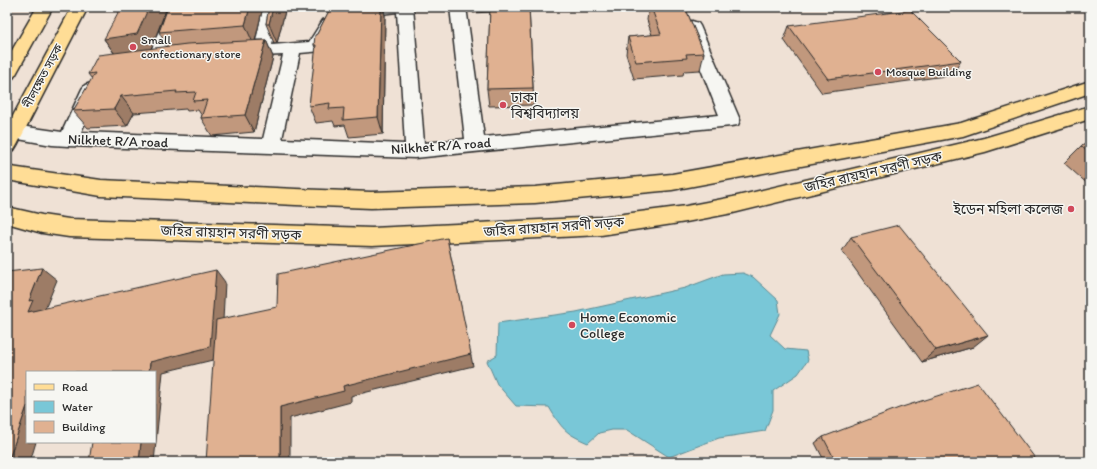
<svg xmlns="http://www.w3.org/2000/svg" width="1097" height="469" viewBox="0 0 1097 469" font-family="Itim,'Noto Sans Bengali',sans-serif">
	<rect width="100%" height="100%" fill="#efe1d5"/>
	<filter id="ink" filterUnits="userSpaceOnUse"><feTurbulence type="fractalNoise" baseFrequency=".025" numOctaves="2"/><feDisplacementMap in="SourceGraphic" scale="8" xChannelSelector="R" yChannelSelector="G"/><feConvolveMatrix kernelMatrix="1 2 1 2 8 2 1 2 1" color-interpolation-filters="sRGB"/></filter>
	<g filter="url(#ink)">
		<path fill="#79c7d7" stroke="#5a8992" d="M743,273L753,277L778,300L780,314L770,335L785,349L806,351L808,360L798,374L773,391V410L765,431L719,438L669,457L627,430H612L599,433L588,443C565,433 562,429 549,407L516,406L497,384L487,361L497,355L498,323L576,312L685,288L723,274Z"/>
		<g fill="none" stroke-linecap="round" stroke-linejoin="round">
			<g stroke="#2b2b2b" stroke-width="3">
				<path id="minor" d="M168,7H184L166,59L163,63L157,64L151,63L148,59Z
					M263,7H279L272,45L309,42L323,20L329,18L335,20L337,23L327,38L322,51L300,53L282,139L405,144L397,12L355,17L349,15L347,12L349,9L357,7H413L424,143L465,139L450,7H466L484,137L719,115L684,26L686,23L692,21L698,23L700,26L740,120L738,125L731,126L415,158L68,146L52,145L7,137V127L13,125L62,132L82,89L85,85L91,83L97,85L100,89L81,132L263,139L283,55L240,57L234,56L232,52L234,48L255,46Z"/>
			</g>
			<g stroke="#2b2b2b" stroke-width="3">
				<path id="major" d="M37,7H53L16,74L13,78L7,80V59Z
					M72,7H88L17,145L14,150L7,152V127Z
					M1090,81V93L963,136L672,190L535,203L371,208L296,205L101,196L7,180V168L11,167L101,180L296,189L371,192L535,187L672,174L961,123Z
					M1090,106V119L985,152L733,213L686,222L601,235L372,246L69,237L42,233L7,223V207L42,215L69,219L372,228L601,217L686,206L733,197L984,138Z"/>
			</g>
			<use href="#minor" fill="#f6f6f2" fill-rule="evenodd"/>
			<use href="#major" fill="#ffdd96" fill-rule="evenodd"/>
		</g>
		<path fill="#c1987d" stroke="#2b2b2b" d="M168,7H263L255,40H266L273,57L254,132L212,136L201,118L202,116L198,110L187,111L186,109L134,113L127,126L88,128L73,111L92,79L88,74L114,53L104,39L151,49L167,47L159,32Z
			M269,7H286L277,43H274L266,24Z
			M326,7H383L385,15L383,134L349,137L345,125L335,126L333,121L316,123L309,106L316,50L314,45L317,34L330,9H327Z
			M473,7H529L534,105L489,106L487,89L490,12L473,13Z
			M649,7H685L704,53L700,70L684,71L683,75L634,79L626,54L628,37L652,35L647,20Z
			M789,26L961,61L952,75L822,93L784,40Z
			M1090,143V186L1064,163L1081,146Z
			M851,237L973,347L922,362L842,251Z
			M823,437L1038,462H825L815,443Z"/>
		<path fill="#9d7c66" stroke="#2b2b2b" d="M149,7H167L149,54L118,58L104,39Z
			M250,7H263L254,45L245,25Z
			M273,7H286L277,43L269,24Z
			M326,7H343L327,9Z
			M381,7H383L385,15L383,134L378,117Z
			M266,40L273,57L254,132L245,115Z
			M121,96L134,113L127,126L114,109Z
			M447,238L473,366L351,396V402L290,418V462H280V407L343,386Z
			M42,268L57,280L45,309L28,312L29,301Z
			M216,270L225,282L221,358L163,372L154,462H139L141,442H155V372H149L150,362Z
			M988,335L973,347L922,362L936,350Z
			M27,406V442H36L30,462H8Z"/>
		<path fill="#e0b191" stroke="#2b2b2b" d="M121,7H149L137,34L104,39Z
			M168,7H250L245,25L159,32Z
			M269,7H273L269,24H266Z
			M331,7H381L378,117L343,120L344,108L329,109L330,103L309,106L316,45H314L315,35L317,34Z
			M490,7H529L533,88L487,89Z
			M651,7H685L704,53L686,54L687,58L636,62L628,37L661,34Z
			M910,10L961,61L828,79L789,26Z
			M266,40L245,115L201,118L207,100L193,101L196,92L176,93L177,91L121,96L114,109L73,111L95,73L88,74L98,55L187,44Z
			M1090,143V154L1081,146Z
			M899,225L988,335L936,350L851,237Z
			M447,238L471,354L343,386L344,391L280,407V462H206L216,320L277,307L278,274Z
			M42,268L29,301L33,300L28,312L216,270L210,347L150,362L149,372H27V406L8,462H7V272Z
			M978,383L1038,462H836L823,437L899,408Z
			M92,442H141L139,462H89Z"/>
	</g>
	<g fill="#d1495b" stroke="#f6f6f2" stroke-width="1.5">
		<circle cx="133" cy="47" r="4"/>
		<circle cx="878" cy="72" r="4"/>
		<circle cx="503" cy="105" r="4"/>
		<circle cx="1071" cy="209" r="4"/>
		<circle cx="572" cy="325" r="4"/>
	</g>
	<g text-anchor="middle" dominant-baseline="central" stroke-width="3" stroke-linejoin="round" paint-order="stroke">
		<g font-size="12" fill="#2b2b2b" stroke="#f6f6f2" text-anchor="start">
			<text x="141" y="40">Small<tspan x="141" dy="14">confectionary store</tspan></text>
			<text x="886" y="72">Mosque Building</text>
		</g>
		<g font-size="12" fill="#2b2b2b" stroke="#f6f6f2">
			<text transform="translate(43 76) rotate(-62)">নীলক্ষেত সড়ক</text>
		</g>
		<g font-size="14" fill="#2b2b2b" stroke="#f6f6f2" text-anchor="start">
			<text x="511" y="97">ঢাকা<tspan x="511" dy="16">বিশ্ববিদ্যালয়</tspan></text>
			<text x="1063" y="209" text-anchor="end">ইডেন মহিলা কলেজ</text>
			<text x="580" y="317">Home Economic<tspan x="580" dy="16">College</tspan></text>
		</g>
		<g font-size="14" fill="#2b2b2b" stroke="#f6f6f2">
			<text transform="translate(118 141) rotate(2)">Nilkhet R/A road</text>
			<text transform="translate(441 146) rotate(-4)">Nilkhet R/A road</text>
			<text transform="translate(873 172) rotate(-13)">জহির রায়হান সরণী সড়ক</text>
			<text transform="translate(554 227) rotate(-4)">জহির রায়হান সরণী সড়ক</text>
			<text transform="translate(231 233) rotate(2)">জহির রায়হান সরণী সড়ক</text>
		</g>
	</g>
	<rect width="1097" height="469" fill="none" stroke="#f6f6f2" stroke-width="24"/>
	<rect x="12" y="12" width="1073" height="445" fill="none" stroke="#2b2b2b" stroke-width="1.5" filter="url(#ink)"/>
	<rect x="26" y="371" width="130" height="72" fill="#f6f6f2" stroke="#a5a5a2"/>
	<rect x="34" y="384" width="20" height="6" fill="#ffdd96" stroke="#a5a5a2"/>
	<text x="62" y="391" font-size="12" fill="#2b2b2b">Road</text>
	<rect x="34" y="401" width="20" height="12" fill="#79c7d7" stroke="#a5a5a2"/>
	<text x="62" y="411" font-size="12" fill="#2b2b2b">Water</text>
	<rect x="34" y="421" width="20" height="12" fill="#e0b191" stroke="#a5a5a2"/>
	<text x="62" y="431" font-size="12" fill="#2b2b2b">Building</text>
</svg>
